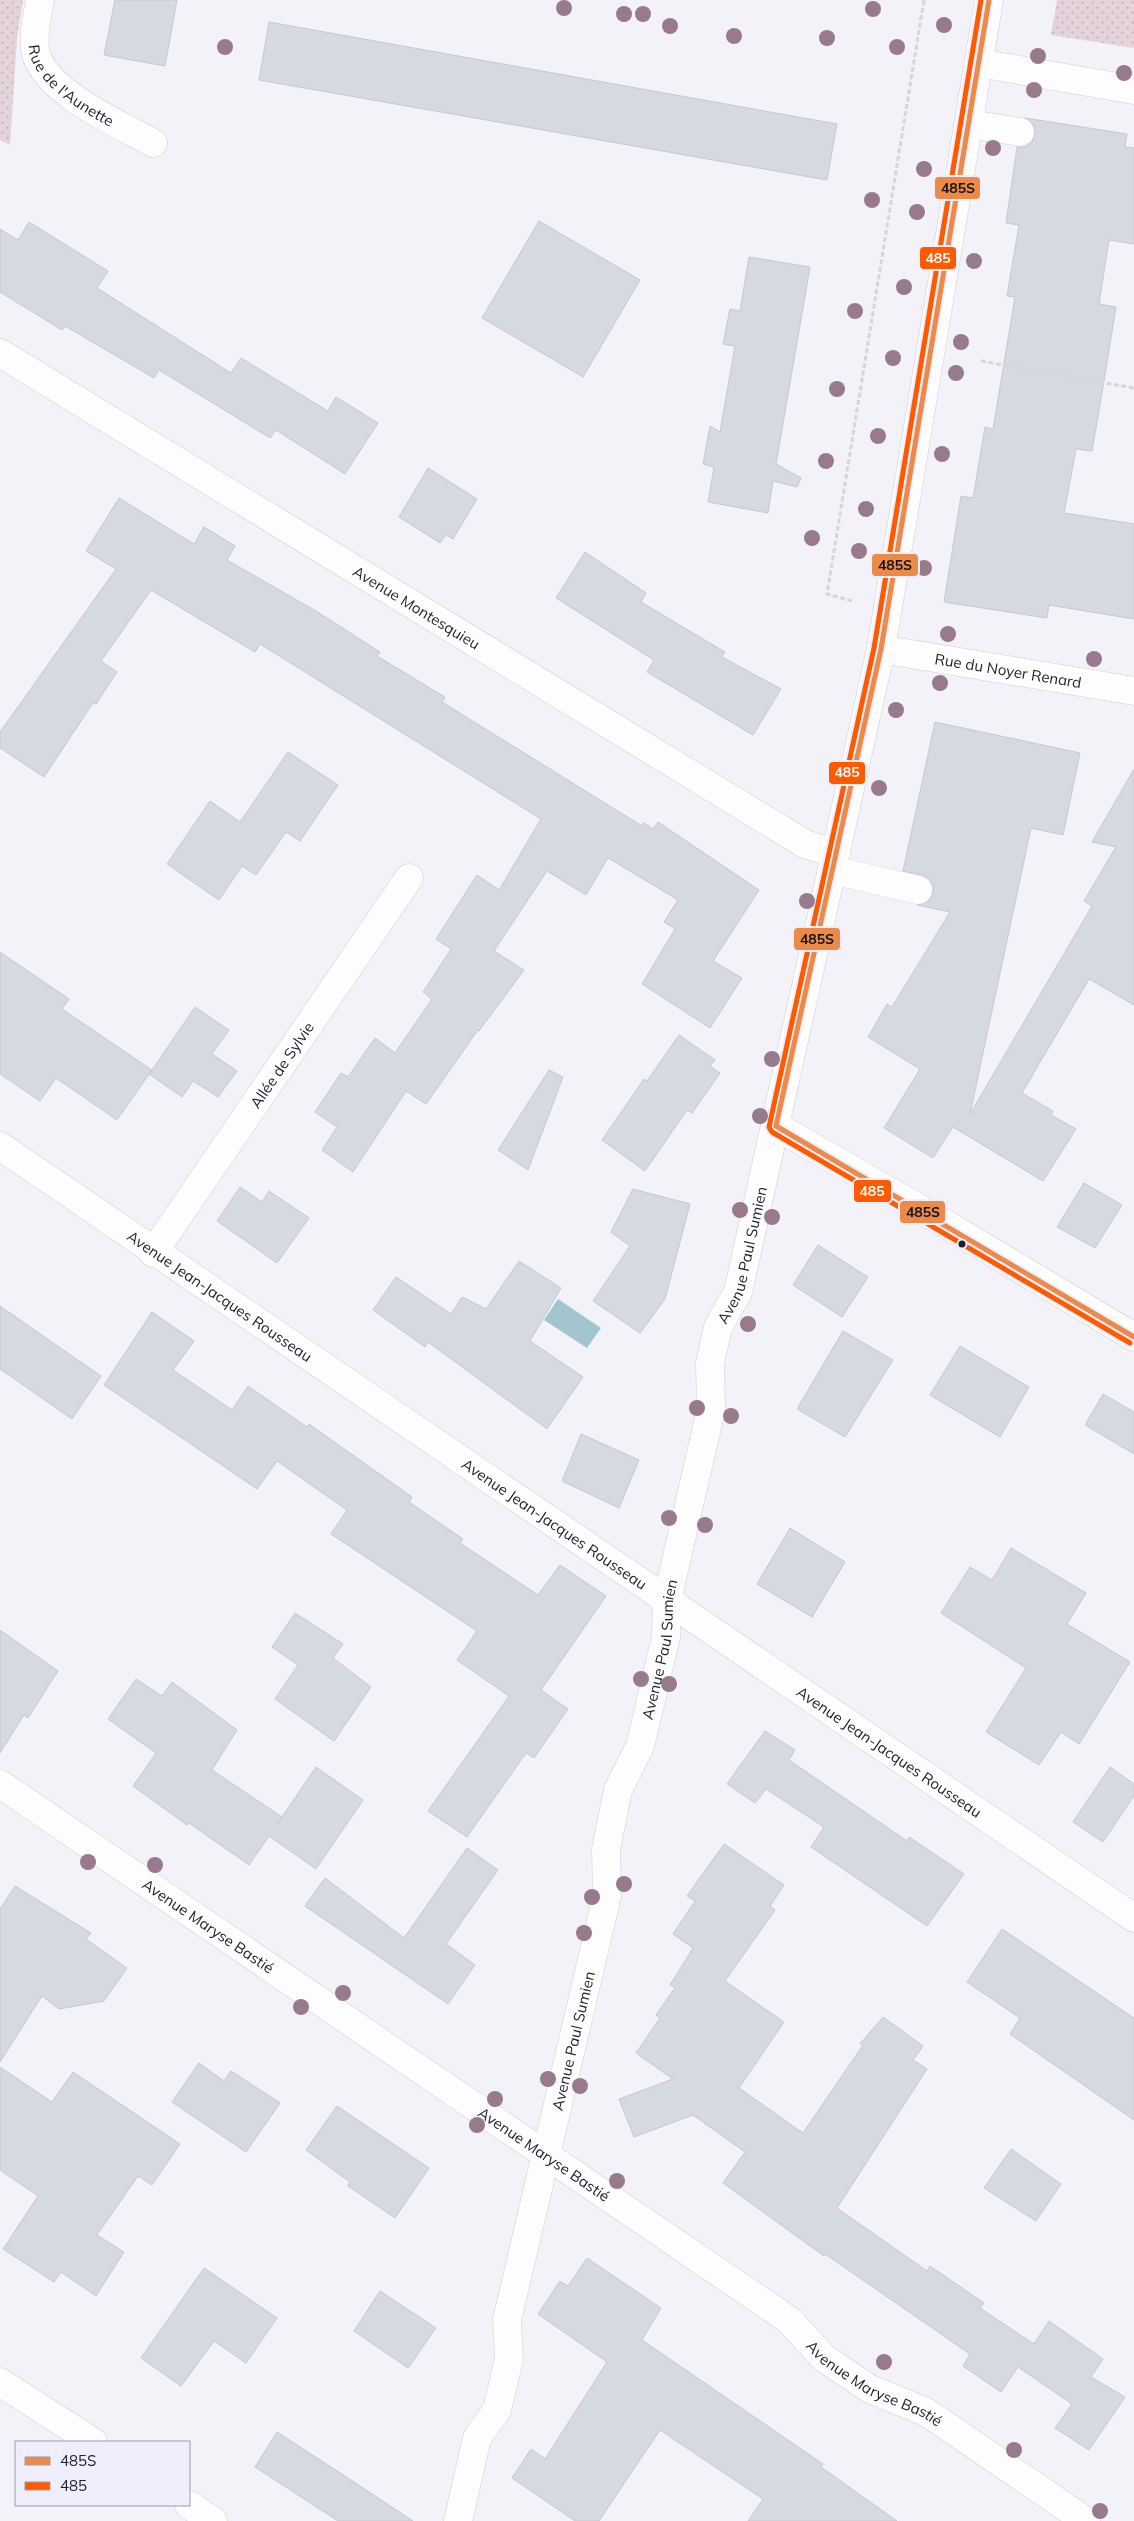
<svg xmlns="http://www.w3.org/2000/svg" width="1134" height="2521" viewBox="0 0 1134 2521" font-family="Mulish,sans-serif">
	<defs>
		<pattern id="grass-dots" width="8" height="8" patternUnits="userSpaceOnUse" patternTransform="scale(1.25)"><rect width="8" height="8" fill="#e4d3db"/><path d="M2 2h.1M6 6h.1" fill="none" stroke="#c3b5bc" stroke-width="1.8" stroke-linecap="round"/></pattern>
	</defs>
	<rect width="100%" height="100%" fill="#f2f2f8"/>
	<path fill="url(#grass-dots)" d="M0,0H23L17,38L10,145L0,140Z
		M1057,0H1134V48L1051,35Z"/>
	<path fill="#a3c5d0" d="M558,1299L601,1328L587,1348L544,1320Z"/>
	<path fill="#d5dae1" stroke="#c4c9d0" d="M115,0H177L165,66L104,55Z
		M269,22L837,124L827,180L259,80Z
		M1025,118L1127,134L1125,147L1134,148V244L1109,240L1099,304L1116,307L1102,393L1092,451L1076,449L1064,513L1134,524V619L1049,605L1047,618L944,602L961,496L973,498L985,427L993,429L1015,297L1007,296L1019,225L1006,223L1017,147H1025L1032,142L1035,134L1034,126Z
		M539,221L640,280L583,377L482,318Z
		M29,222L108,271L97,288L231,373L241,358L328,411L336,397L378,423L345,474L276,430L270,438L159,370L154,378L65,326L62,330L0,292V229L18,240Z
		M749,257L810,267L776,464L801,478L797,487L773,481L768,513L708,502L714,467L703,464L710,426L720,432L735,346L723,344L730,309L740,311Z
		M428,468L477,499L453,539L446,535L440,543L399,517Z
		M119,498L194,544L204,527L235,546L227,560L316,611L380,652L377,656L445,697L442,702L642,826L644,823L653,829L658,822L759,890L713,961L742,978L710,1028L642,984L675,929L664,922L678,900L608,858L586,895L547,871L494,951L524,970L479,1031L478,1030L426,1104L406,1091L353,1172L322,1150L337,1127L315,1112L341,1073L348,1077L375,1038L395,1053L432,999L423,992L451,949L436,939L477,875L499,890L541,819L260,644L255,652L151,590L101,661L117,672L96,704L93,703L44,777L0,748V732L116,569L86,551Z
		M585,552L646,593L641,602L725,652L722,657L781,689L753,735L647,672L654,660L556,598Z
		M935,722L1080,753L1063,835L1031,828L970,1114L1092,906L1084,901L1116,847L1092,842L1134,769V1005L1089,979L1022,1093L1053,1111L1051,1115L1076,1129L1043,1181L953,1127L933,1158L884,1128L920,1069L868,1037L887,1004L892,1007L950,912L917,905L930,900L933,893V885L929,879L922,875L903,871Z
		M288,752L338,785L300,841L286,832L256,875L242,866L219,900L167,864L210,801L240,822Z
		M0,952L69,999L62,1009L152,1070L195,1007L229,1030L212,1054L237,1071L218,1097L193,1081L182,1097L149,1074L152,1070L117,1120L56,1078L40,1101L0,1074Z
		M679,1035L715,1060L710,1066L720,1073L692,1113L687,1110L645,1171L602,1140L644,1079L647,1081Z
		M549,1070L563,1077L528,1170L498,1150Z
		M1084,1183L1122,1205L1095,1248L1057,1227Z
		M240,1187L262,1202L269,1191L309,1218L277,1263L217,1221Z
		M633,1189L690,1204L665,1299L640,1333L593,1301L630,1246L611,1232Z
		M818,1245L868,1277L842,1317L793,1285Z
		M519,1261L561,1288L530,1341L583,1377L547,1429L428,1342L425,1347L373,1310L396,1277L451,1314L462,1297L486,1309Z
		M0,1306L101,1376L72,1419L0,1369Z
		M152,1312L194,1341L173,1370L232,1410L248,1386L307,1427L309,1424L412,1497L409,1502L463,1539L460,1543L538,1595L560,1565L606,1596L541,1690L568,1709L534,1758L526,1753L467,1837L428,1811L509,1696L457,1660L477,1631L331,1534L347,1510L277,1461L257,1489L104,1385Z
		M843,1331L893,1360L845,1437L797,1409Z
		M960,1346L1029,1387L1000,1437L930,1395Z
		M1103,1394L1134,1412V1454L1085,1425Z
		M581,1434L639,1460L619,1508L562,1481Z
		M790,1528L845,1562L812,1617L757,1584Z
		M1011,1548L1086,1593L1067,1624L1130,1662L1079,1744L1061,1732L1039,1765L986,1732L1026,1668L941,1613L970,1567L992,1580Z
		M295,1613L343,1644L333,1658L371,1687L334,1741L275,1699L298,1665L272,1647Z
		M0,1630L58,1671L28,1718L24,1715L0,1753Z
		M136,1679L162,1696L172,1682L237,1730L212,1770L282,1817L277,1824L316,1767L363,1800L316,1869L269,1836L249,1865L189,1823L187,1825L133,1786L156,1753L108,1719Z
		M765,1731L795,1750L789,1760L907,1841L909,1837L964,1874L927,1926L811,1847L824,1827L766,1789L755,1803L727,1784Z
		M1110,1767L1134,1784V1796L1103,1842L1073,1822Z
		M724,1844L784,1885L770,1906L775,1910L725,1981L784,2022L739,2088L803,2133L863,2045L860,2044L883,2017L923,2046L913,2060L927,2069L837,2208L927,2271L930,2266L984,2303L980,2308L1034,2344L1049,2321L1103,2359L1091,2377L1125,2397L1089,2450L1055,2428L1072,2404L1018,2367L1001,2392L963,2366L970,2354L825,2254L824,2256L723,2183L745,2152L693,2115L634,2137L619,2099L673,2079L636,2053L660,2018L656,2015L675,1988L670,1985L693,1948L673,1934L695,1901L687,1896Z
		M467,1848L498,1870L446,1944L475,1965L448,2004L305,1906L325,1878L404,1938Z
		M15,1886L91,1933L86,1939L127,1968L104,2001L59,2009L42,1996L0,2062V1909Z
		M1002,1929L1134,2018V2120L1010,2034L1020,2018L967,1982Z
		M199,2063L224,2081L231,2071L280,2103L246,2152L172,2102Z
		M0,2067L52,2102L73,2072L180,2144L152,2185L138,2176L97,2235L124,2252L96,2296L61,2272L54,2282L3,2249L38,2196L0,2170Z
		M337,2106L429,2168L395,2218L348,2186L350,2182L306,2150Z
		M1011,2149L1061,2184L1036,2221L984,2188Z
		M587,2258L661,2308L642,2340L823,2464L821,2467L897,2521H748L763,2499L660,2430L599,2521H575L512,2478L531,2449L545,2459L607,2362L538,2314L560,2281L568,2286Z
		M204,2268L277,2318L246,2363L214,2341L181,2386L141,2358Z
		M380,2291L436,2328L408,2368L354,2331Z
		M277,2432L351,2480L413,2521H338L255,2467Z"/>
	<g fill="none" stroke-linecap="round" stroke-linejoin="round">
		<g stroke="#ceced8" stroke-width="29">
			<g id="minor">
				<path id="s1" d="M40,0C37,16 33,34 35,50C42,91 119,124 153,143"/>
				<path d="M979,63L1134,90"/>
				<path d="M969,124L1020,132"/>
				<path id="s2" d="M0,353L805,844L836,854"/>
				<path id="s3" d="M881,649L1134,691"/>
				<path d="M832,870L918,890"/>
				<path d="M776,1126L932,1216L1134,1337"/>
				<path id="s4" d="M0,1146L1134,1918"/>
				<path id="s5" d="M153,1253L409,878"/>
				<path id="s6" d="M0,1784L789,2320L824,2358L870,2389L926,2412L1086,2521"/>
				<path d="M0,2382L93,2442"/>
				<path d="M189,2505L213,2521"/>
				<path id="s7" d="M458,2521L477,2438L497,2410L509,2359L507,2320L607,1896L606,1849L618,1790L640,1746L666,1637L667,1600L711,1410L710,1363L718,1327L738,1292L881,649L989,0"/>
			</g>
		</g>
		<path stroke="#d6d6d9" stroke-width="3" stroke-dasharray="5 2.5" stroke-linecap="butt" d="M981,361L1134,388
			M852,601L827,594L924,0"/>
		<use href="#minor" stroke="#fdfdfe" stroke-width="28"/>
		<g stroke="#eeeefc" stroke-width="9">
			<path id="bus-1" d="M776,1126L881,649L989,0
				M776,1126L1134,1337"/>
		</g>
		<g stroke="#eeeefc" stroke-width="9">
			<path id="bus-2" d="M981,0L874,648L769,1127L772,1132L1130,1343"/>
		</g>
		<use href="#bus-1" stroke="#eb8a49" stroke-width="5"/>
		<use href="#bus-2" stroke="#ff5a00" stroke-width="5"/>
	</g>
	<g fill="#977a8b">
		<circle cx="564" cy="8" r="8"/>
		<circle cx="873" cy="9" r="8"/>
		<circle cx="624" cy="14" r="8"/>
		<circle cx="643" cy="14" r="8"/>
		<circle cx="944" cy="25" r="8"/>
		<circle cx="670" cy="26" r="8"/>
		<circle cx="734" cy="36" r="8"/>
		<circle cx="827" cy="38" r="8"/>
		<circle cx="225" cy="47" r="8"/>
		<circle cx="897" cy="47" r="8"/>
		<circle cx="1038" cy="56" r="8"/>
		<circle cx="1124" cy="73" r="8"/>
		<circle cx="1034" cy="90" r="8"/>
		<circle cx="993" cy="148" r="8"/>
		<circle cx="924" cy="169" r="8"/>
		<circle cx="872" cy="200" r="8"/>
		<circle cx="917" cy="212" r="8"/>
		<circle cx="974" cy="261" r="8"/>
		<circle cx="904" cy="287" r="8"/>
		<circle cx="855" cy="311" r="8"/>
		<circle cx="961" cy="342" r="8"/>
		<circle cx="893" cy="358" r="8"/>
		<circle cx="956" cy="373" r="8"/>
		<circle cx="837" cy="389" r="8"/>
		<circle cx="878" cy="436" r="8"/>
		<circle cx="942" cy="454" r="8"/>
		<circle cx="826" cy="461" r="8"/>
		<circle cx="866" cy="509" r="8"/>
		<circle cx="812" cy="538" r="8"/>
		<circle cx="859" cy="551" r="8"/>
		<circle cx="924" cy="568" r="8"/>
		<circle cx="948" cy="634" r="8"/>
		<circle cx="1094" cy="659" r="8"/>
		<circle cx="940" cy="683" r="8"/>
		<circle cx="896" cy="710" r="8"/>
		<circle cx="879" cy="788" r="8"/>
		<circle cx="807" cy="901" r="8"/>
		<circle cx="772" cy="1059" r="8"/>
		<circle cx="760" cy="1116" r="8"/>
		<circle cx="740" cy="1210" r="8"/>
		<circle cx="772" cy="1217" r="8"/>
		<circle cx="748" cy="1324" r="8"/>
		<circle cx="697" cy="1408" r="8"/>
		<circle cx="731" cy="1416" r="8"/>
		<circle cx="669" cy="1518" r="8"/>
		<circle cx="705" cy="1525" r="8"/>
		<circle cx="641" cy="1679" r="8"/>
		<circle cx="669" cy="1684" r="8"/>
		<circle cx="88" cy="1862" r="8"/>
		<circle cx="155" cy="1865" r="8"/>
		<circle cx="624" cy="1884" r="8"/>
		<circle cx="592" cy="1897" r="8"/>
		<circle cx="584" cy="1933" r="8"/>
		<circle cx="343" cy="1993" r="8"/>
		<circle cx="301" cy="2007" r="8"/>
		<circle cx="548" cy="2079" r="8"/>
		<circle cx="580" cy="2086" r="8"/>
		<circle cx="495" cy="2099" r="8"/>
		<circle cx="477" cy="2125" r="8"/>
		<circle cx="617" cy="2181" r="8"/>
		<circle cx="884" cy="2362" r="8"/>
		<circle cx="1014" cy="2450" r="8"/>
		<circle cx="1100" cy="2511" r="8"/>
	</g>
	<circle fill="#21212e" stroke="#eeeefc" stroke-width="2" cx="962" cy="1244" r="4.5"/>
	<g text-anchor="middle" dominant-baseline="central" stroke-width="4" stroke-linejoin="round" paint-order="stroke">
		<g font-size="15" fill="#21212e" stroke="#eeeefc">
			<text stroke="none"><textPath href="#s1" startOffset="102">Rue de l'Aunette</textPath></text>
			<text stroke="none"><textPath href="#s2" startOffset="488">Avenue Montesquieu</textPath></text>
			<text stroke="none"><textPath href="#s3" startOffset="129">Rue du Noyer Renard</textPath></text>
			<text stroke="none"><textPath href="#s5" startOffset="228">Allée de Sylvie</textPath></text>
			<text stroke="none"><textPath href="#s7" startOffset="1308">Avenue Paul Sumien</textPath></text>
			<text stroke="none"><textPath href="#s4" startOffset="266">Avenue Jean-Jacques Rousseau</textPath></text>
			<text stroke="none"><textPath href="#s4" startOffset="671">Avenue Jean-Jacques Rousseau</textPath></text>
			<text stroke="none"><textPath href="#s7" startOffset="902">Avenue Paul Sumien</textPath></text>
			<text stroke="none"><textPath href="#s4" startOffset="1076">Avenue Jean-Jacques Rousseau</textPath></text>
			<text stroke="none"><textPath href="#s6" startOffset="252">Avenue Maryse Bastié</textPath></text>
			<text stroke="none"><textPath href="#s7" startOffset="498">Avenue Paul Sumien</textPath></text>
			<text stroke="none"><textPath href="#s6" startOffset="658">Avenue Maryse Bastié</textPath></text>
			<text stroke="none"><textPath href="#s6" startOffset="1062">Avenue Maryse Bastié</textPath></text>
		</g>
	</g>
	<g stroke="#eeeefc" stroke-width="2">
		<rect x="934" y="176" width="47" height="24" rx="5" fill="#eb8a49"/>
		<rect x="919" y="246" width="38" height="24" rx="5" fill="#ff5a00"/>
		<rect x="871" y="553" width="48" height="24" rx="5" fill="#eb8a49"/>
		<rect x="828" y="761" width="38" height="24" rx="5" fill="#ff5a00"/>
		<rect x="793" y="927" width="48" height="24" rx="5" fill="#eb8a49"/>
		<rect x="853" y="1179" width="39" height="24" rx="5" fill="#ff5a00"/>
		<rect x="899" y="1200" width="47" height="24" rx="5" fill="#eb8a49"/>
	</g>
	<g font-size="14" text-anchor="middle" font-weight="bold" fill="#fff">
		<text x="938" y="263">485</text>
		<text x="847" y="777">485</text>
		<text x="872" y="1196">485</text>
	</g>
	<g font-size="14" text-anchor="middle" font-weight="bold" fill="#111">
		<text x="958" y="193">485S</text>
		<text x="895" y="570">485S</text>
		<text x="817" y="944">485S</text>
		<text x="923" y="1217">485S</text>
	</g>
	<rect x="15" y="2441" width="175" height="65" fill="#eeeefc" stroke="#9c9caa"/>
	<rect x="25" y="2457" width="25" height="8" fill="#eb8a49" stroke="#9c9caa"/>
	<text x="60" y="2466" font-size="15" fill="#21212e">485S</text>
	<rect x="25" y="2482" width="25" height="8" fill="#ff5a00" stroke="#9c9caa"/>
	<text x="60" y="2491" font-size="15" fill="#21212e">485</text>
</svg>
